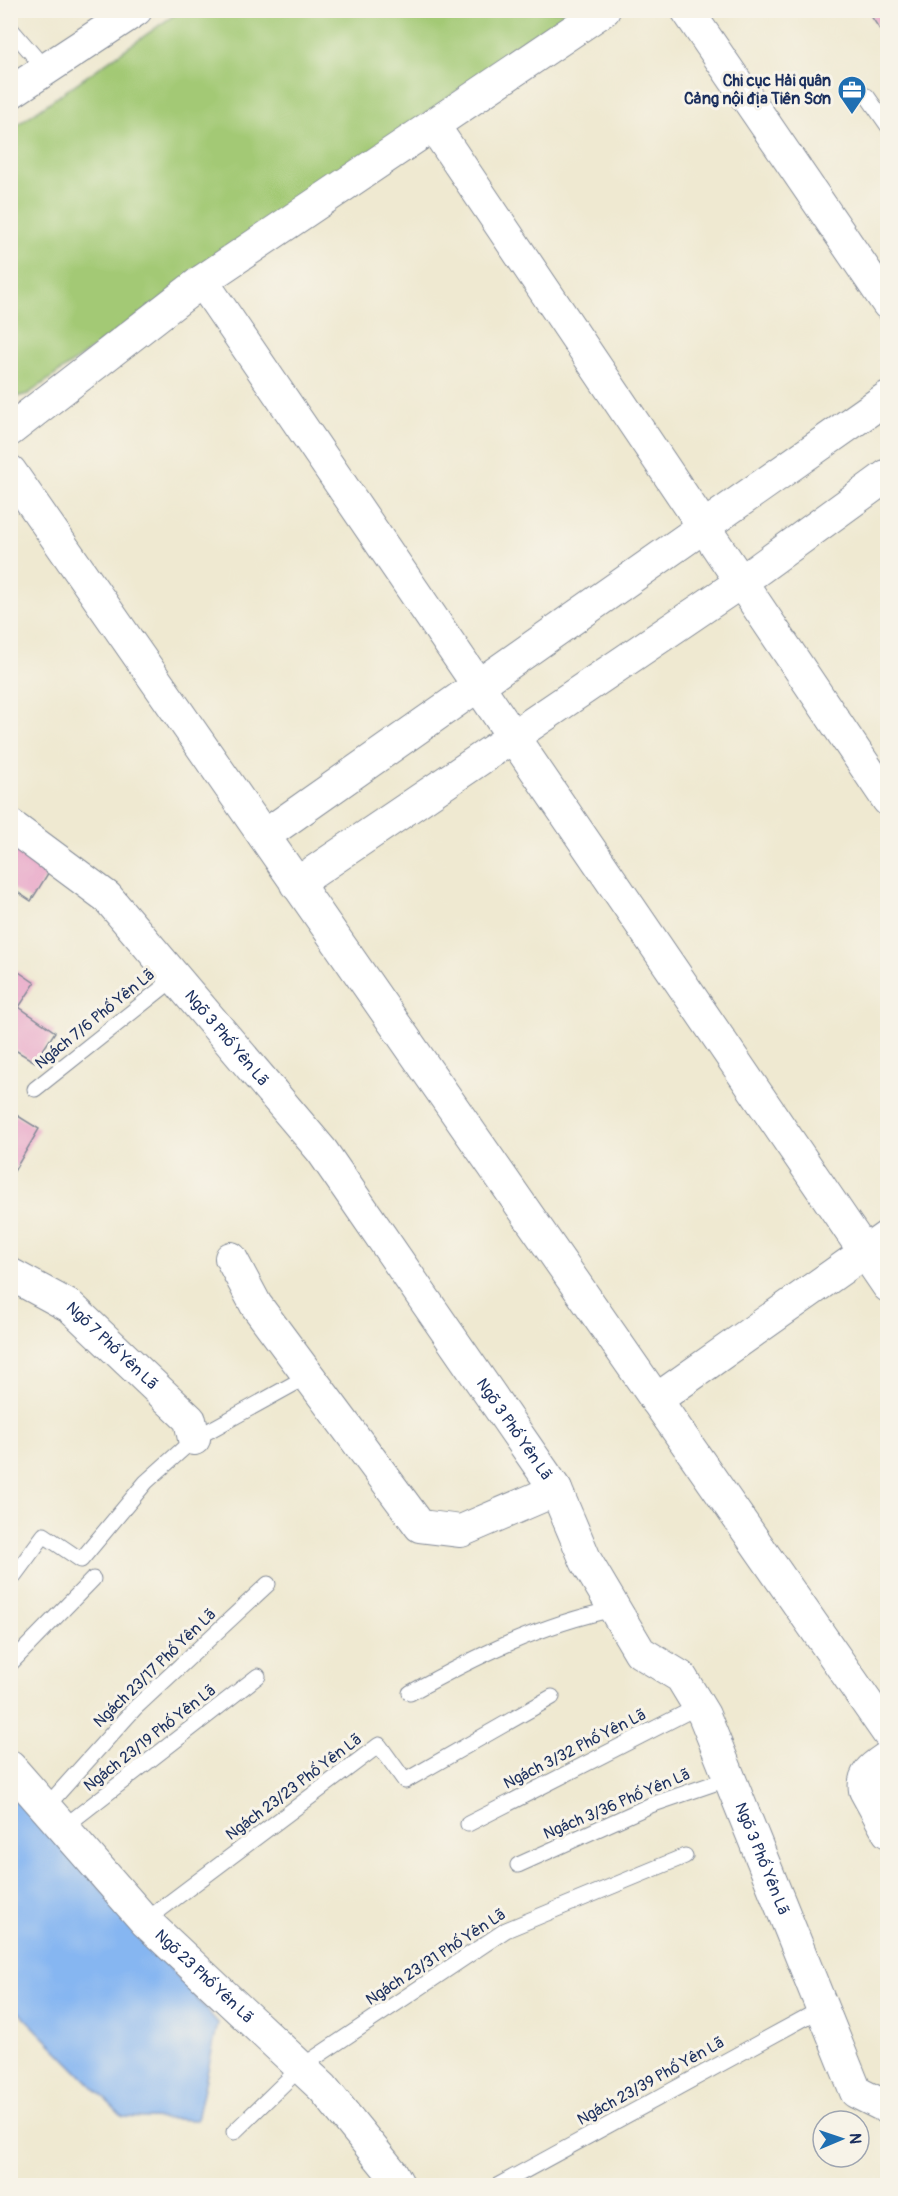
<svg xmlns="http://www.w3.org/2000/svg" width="898" height="2196" viewBox="0 0 898 2196" font-family="Pangolin,sans-serif">
	<rect width="100%" height="100%" fill="#f7f3e8"/>
	<filter id="ink" filterUnits="userSpaceOnUse"><feTurbulence type="fractalNoise" baseFrequency=".0167" numOctaves="2"/><feDisplacementMap in="SourceGraphic" scale="12" xChannelSelector="R" yChannelSelector="G"/><feConvolveMatrix kernelMatrix="1 2 1 2 8 2 1 2 1" color-interpolation-filters="sRGB"/></filter>
	<filter id="wash" filterUnits="userSpaceOnUse"><feTurbulence type="fractalNoise" baseFrequency=".008" numOctaves="4" result="noise"/><feDisplacementMap in="SourceGraphic" scale="24" xChannelSelector="R" yChannelSelector="G"/><feGaussianBlur stdDeviation="1.35" result="paint"/><feColorMatrix in="noise" values="0 0 0 0 0 0 0 0 0 0 0 0 0 0 0 0 0 1.4 0 .05"/><feComposite in="paint" operator="in"/></filter>
	<g filter="url(#wash)">
		<rect width="100%" height="100%" fill="#efe9d1"/>
		<path fill="#a3c974" stroke="#5f7c69" stroke-width="1.5" d="M180,11H571L28,394L11,398L10,130Z"/>
		<path fill="#86b6f1" stroke="#5072a8" stroke-width="1.5" d="M10,1785L218,2023L197,2120L123,2117L11,2004Z"/>
		<g id="blocks">
			<path fill="#e8a4c7" d="M880,10H888V42L871,16Z
				M10,842L52,867L31,901L10,887Z
				M10,966L35,983L19,1007L55,1032L35,1062L10,1047Z
				M10,1111L39,1129L10,1178Z"/>
		</g>
	</g>
	<g filter="url(#ink)">
		<use href="#blocks" fill-opacity="0" stroke="#858c98" stroke-width="1.5"/>
		<g fill="none" stroke-linecap="round" stroke-linejoin="round">
			<g stroke="#858c98" stroke-width="17">
				<path id="service" d="M10,28L46,70
					M867,96L888,126
					M35,1089L176,977
					M10,1581L44,1535L81,1560L146,1482L194,1439L308,1376
					M10,1664L93,1579
					M410,1693C475,1657 541,1624 615,1609
					M46,1807L135,1708L268,1584
					M468,1824L699,1706
					M64,1827L258,1676
					M518,1865L651,1805L730,1778
					M145,1921L379,1745L405,1781L552,1697
					M234,2132L301,2067L506,1930L685,1856
					M497,2186L823,2008"/>
			</g>
			<g stroke="#858c98" stroke-width="34">
				<g id="minor">
					<path d="M687,10L888,304"/>
					<path d="M10,93L136,10"/>
					<path d="M433,125L888,800"/>
					<path d="M202,281L888,1286"/>
					<path d="M10,430L202,281L604,10"/>
					<path d="M10,471L888,1733"/>
					<path id="s1" d="M10,825L107,897L322,1151L556,1490L586,1561L640,1652L681,1677L704,1715L856,2092L888,2108"/>
					<path d="M264,836L888,397"/>
					<path d="M296,884L741,582L888,475"/>
					<path d="M231,1258L256,1305L420,1526L461,1531L556,1490"/>
					<path id="s2" d="M10,1274L71,1307L190,1420L194,1439"/>
					<path d="M656,1400L888,1236"/>
					<path d="M888,1757C875,1766 862,1773 865,1790L888,1832"/>
					<path id="s3" d="M10,1767L145,1921L323,2088L392,2173L399,2186"/>
				</g>
			</g>
			<use href="#service" stroke="#fff" stroke-width="15"/>
			<use href="#minor" stroke="#fff" stroke-width="32"/>
		</g>
	</g>
	<defs>
		<g id="office-pin" transform="scale(1.5)"><path d="M0 17L-7.5 6A9.5 9.5 0 1 1 7.5 6Z" fill="#1f6fb2" stroke="#f7f3e8"/><path d="M-6-3h4V-5.5h4V-3h4V5H-6ZM-1-4.5V-3h2v-1.5ZM-6 0V1H6V0Z" fill="#fff"/></g>
	</defs>
	<g fill-rule="evenodd">
		<use href="#office-pin" x="852" y="90"/>
	</g>
	<g text-anchor="middle" dominant-baseline="central" stroke-width="6" stroke-linejoin="round" paint-order="stroke">
		<g font-size="16" font-weight="bold" fill="#1b2f5e" stroke="#f7f3e8" text-anchor="end">
			<text x="831" y="81">Chi cục Hải quân<tspan x="831" dy="18">Cảng nội địa Tiên Sơn</tspan></text>
		</g>
		<g font-size="16" fill="#1b2f5e" stroke="#f7f3e8">
			<text transform="translate(95 1019) rotate(-39)">Ngách 7/6 Phố Yên Lã</text>
			<text stroke="none"><textPath href="#s1" startOffset="306">Ngõ 3 Phố Yên Lã</textPath></text>
			<text stroke="none"><textPath href="#s2" startOffset="126">Ngõ 7 Phố Yên Lã</textPath></text>
			<text stroke="none"><textPath href="#s1" startOffset="792">Ngõ 3 Phố Yên Lã</textPath></text>
			<text transform="translate(155 1668) rotate(-44)">Ngách 23/17 Phố Yên Lã</text>
			<text transform="translate(150 1738) rotate(-38)">Ngách 23/19 Phố Yên Lã</text>
			<text transform="translate(575 1749) rotate(-27)">Ngách 3/32 Phố Yên Lã</text>
			<text transform="translate(294 1787) rotate(-37)">Ngách 23/23 Phố Yên Lã</text>
			<text transform="translate(617 1804) rotate(-23)">Ngách 3/36 Phố Yên Lã</text>
			<text stroke="none"><textPath href="#s1" startOffset="1296">Ngõ 3 Phố Yên Lã</textPath></text>
			<text transform="translate(436 1957) rotate(-33)">Ngách 23/31 Phố Yên Lã</text>
			<text stroke="none"><textPath href="#s3" startOffset="286">Ngõ 23 Phố Yên Lã</textPath></text>
			<text transform="translate(651 2081) rotate(-29)">Ngách 23/39 Phố Yên Lã</text>
		</g>
	</g>
	<rect width="898" height="2196" fill="none" stroke="#f7f3e8" stroke-width="36"/>
	<g transform="translate(841 2139) rotate(88)"><circle r="28" fill="#f7f3e8" stroke="#9fa5b1" stroke-width="1.5"/>
	<path d="M0-4.5L10 22L0 15L-10 22Z" fill="#1f6fb2"/>
	<text y="-9" font-size="16" font-weight="bold" text-anchor="middle" fill="#1b2f5e">N</text>
	</g>
</svg>
